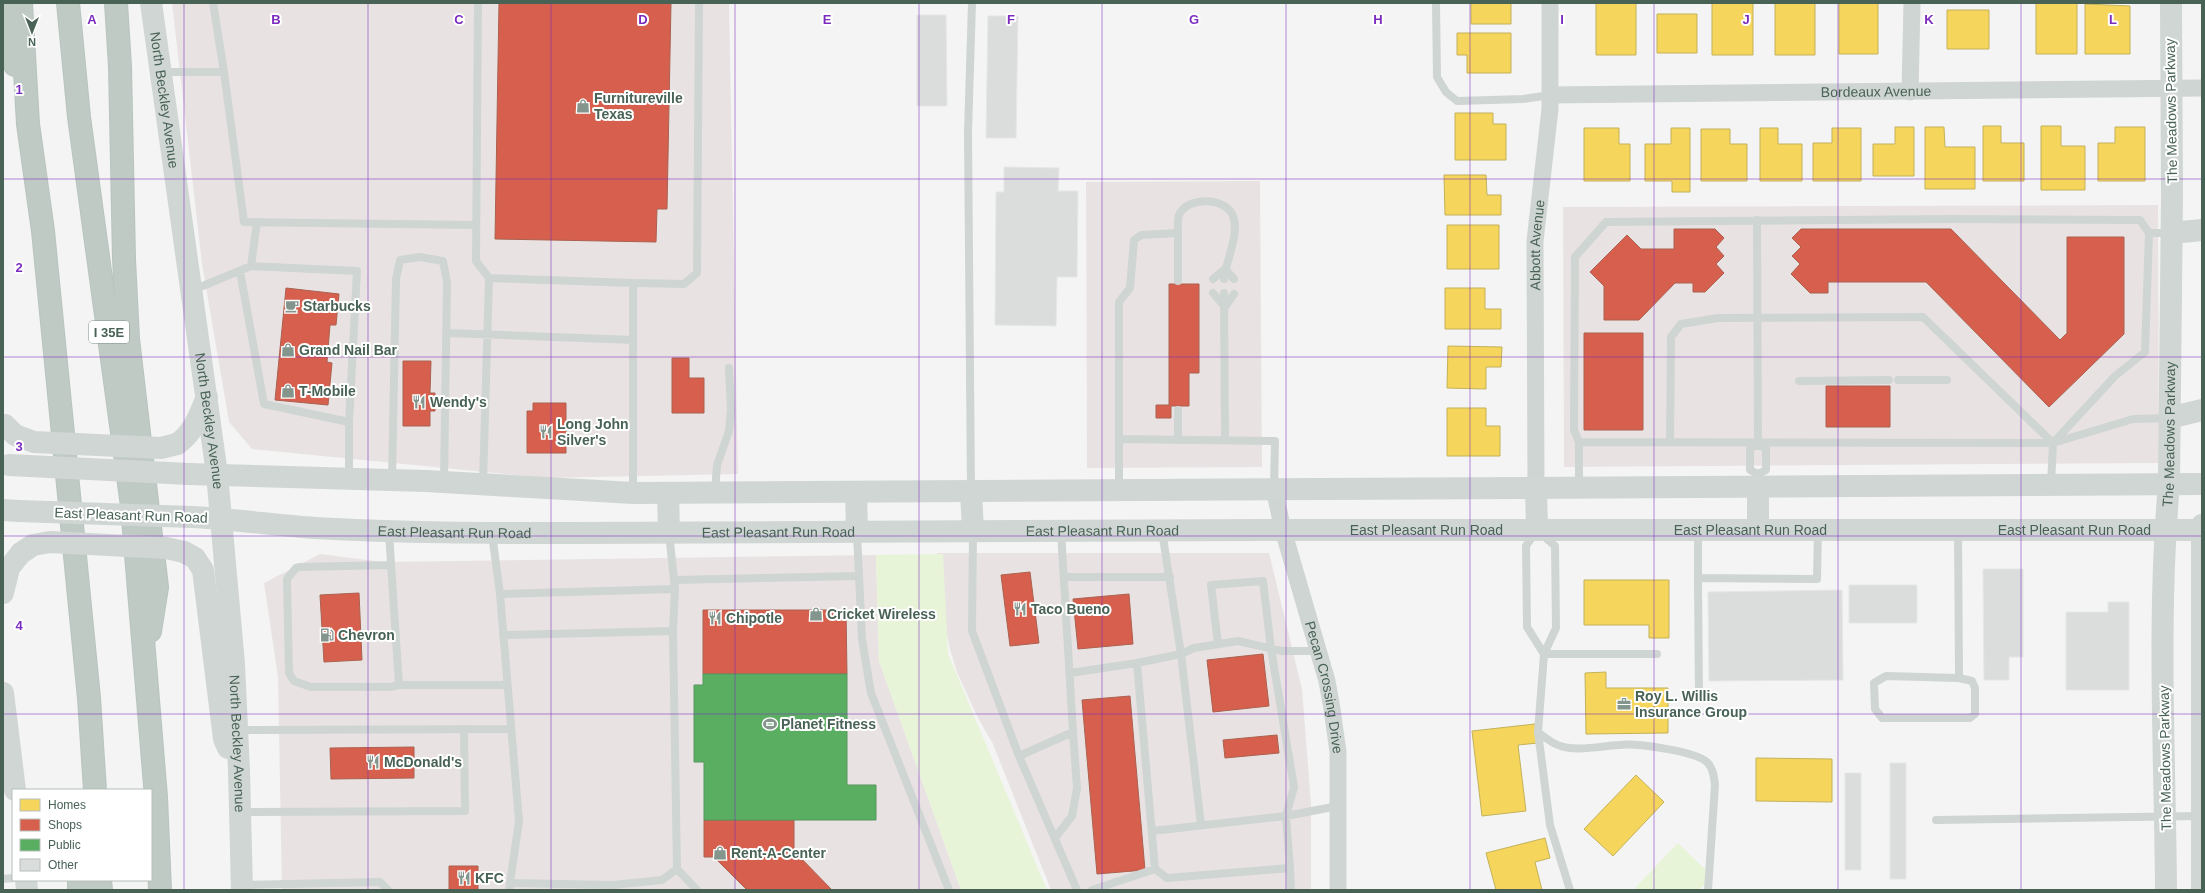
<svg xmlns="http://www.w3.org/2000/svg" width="2205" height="893" viewBox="0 0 2205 893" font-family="Helvetica,sans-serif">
	<rect width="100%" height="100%" fill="#f4f4f4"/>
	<path fill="#e8e3e2" d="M172,3H729L738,474L545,478L252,449L229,422L202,264Z
		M1260,181L1262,467L1087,468L1086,182Z
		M2158,205L2159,463L1564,467L1563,207Z
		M937,553H1269L1302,689L1311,804V890H1051L993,744L977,716L957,672L950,649L940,601Z
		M320,554L383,562L876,555L879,661L961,890H282L278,677L264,583Z"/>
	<path fill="#e7f4d7" d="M943,554L948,654L1047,890H961L879,661L876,555Z
		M1678,843L1712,876L1699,890H1633Z"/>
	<path fill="#f6d55c" stroke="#c2b25a" d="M1471,3H1511V24H1471Z
		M1596,3H1636V55H1596Z
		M1712,3H1753V55H1712Z
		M1775,3H1815V55H1775Z
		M1839,3H1878V54H1839Z
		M2036,3H2077V54H2036Z
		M2085,4L2130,6V54H2085Z
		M1947,10H1989V49H1947Z
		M1657,14H1697V53H1657Z
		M1457,33H1511V73H1467V55H1457Z
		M1455,113H1493V124H1506V160H1455Z
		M1983,126H2001V143H2024V181H1983Z
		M2041,126H2061V146H2085V190H2041Z
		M1895,127H1914V176H1873V144H1895Z
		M1925,127H1944L1945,147H1975V189H1925Z
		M2115,127H2145V181H2098V143H2115Z
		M1584,128H1619V144H1630V181H1584Z
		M1671,128H1690V192H1672V181H1645V144H1671Z
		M1760,128H1778V144H1802V181H1760Z
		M1832,128H1861V181H1813V143H1832Z
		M1701,129H1730V144H1747V181H1701Z
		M1444,175H1486L1487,195H1501V215H1445Z
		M1447,225H1499V269H1447Z
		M1445,288H1485V309H1501V329H1445Z
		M1448,346L1502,347L1501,367H1486V389L1447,388Z
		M1447,408H1486V426H1500V456H1447Z
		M1584,580H1669V638H1649V625H1584Z
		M1606,672V688H1668V733L1586,734L1585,673Z
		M1535,724L1538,743L1518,745L1526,811L1482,816L1472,731Z
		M1756,758L1832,759V802L1756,801Z
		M1636,775L1664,802L1613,856L1584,829Z
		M1545,838L1550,858L1535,862L1542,890H1496L1486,853Z"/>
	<path fill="#d6604d" stroke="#ab6150" d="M499,3H671L667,209H657L656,242L495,239Z
		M1674,229H1715L1724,238L1716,247L1724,256L1716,264L1724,273L1705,292H1693V283H1675L1639,320H1604V286L1590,272L1627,235L1641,249H1674Z
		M1801,229H1951L2060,340L2067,333V237H2124V334L2049,407L1926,282H1828V293H1810L1791,274L1800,264L1792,256L1801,247L1792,238Z
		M1169,284H1199V373H1189V406H1171V418H1156V405H1169Z
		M286,288L339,294L336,325H330L327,362L332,363L328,405L275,400Z
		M1584,333H1643V430H1584Z
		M672,358H689V378H704V413H672Z
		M403,361H431L430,393H435V411H430V426H403Z
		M1826,386H1890V427H1826Z
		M533,403H566V453H527V411H533Z
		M1030,572L1039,643L1010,646L1001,575Z
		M359,593L362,660L324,662L320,595Z
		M1129,594L1133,644L1078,649L1073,599Z
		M703,610H846L847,674H703Z
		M1263,654L1269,706L1213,712L1207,660Z
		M1130,696L1145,870L1097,874L1082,700Z
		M1277,735L1279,753L1225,758L1223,740Z
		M414,747V778L331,779L330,748Z
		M704,820H794V851L832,890H747L714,857H704Z
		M449,866H478V890H449Z"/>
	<path fill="#5aae61" stroke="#55975e" d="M703,674H847V785H876V820H704V762H694V685H703Z"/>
	<path fill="#dbdddc" stroke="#e5e6e6" d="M917,15H946L947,106H917Z
		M988,16H1018L1016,138H986Z
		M1004,167L1059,168L1058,191H1078L1077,277H1057L1056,326L995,325L996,192H1004Z
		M1983,569H2023V657H2009V680H1984Z
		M1849,585H1917V623H1849Z
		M1842,590L1843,680L1709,681L1708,592Z
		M2108,602H2129V690H2066V612H2108Z
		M1890,763H1906V879H1890Z
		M1845,773H1861V870H1845Z"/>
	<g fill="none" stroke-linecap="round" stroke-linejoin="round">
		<g stroke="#b8c4bf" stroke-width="24">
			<path id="highway" d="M3,3L5,25L15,65
				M21,3L28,124L43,231L89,698L95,790
				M68,3L79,117L132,506L156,797L160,890
				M116,3L120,66L124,259L128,339L157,587L150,631
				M100,880L101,890
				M79,890V880"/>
		</g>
		<path stroke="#cfd5d2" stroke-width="8" d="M213,3L224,72
			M478,3L476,261L489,278
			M1436,3L1437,77L1446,92L1457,101L1523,99L1550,95
			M162,72H224L244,222L476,225
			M1757,220L1758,445
			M1178,233V281
			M251,266L357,271L349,422
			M1225,269L1234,279
			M240,271L264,404L349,422V479
			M1213,279L1225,269
			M633,283L684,284L697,273L699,3
			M193,290L251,266L257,222
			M1213,293L1225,307
			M1224,293L1225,440
			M1225,307L1234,294
			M447,333L633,340
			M1898,380H1947
			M1799,381L1889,380
			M1119,439V302L1130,288L1134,240L1141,235L1178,233C1178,228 1177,220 1179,215C1187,196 1226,197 1233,216C1240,234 1226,260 1224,279
			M1178,440V410
			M1579,442L1574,430L1575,257L1606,222L1953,219L2140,220L2149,233H2170
			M1670,442L1671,337L1681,324L1718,318L1923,317L2053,443
			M2053,443L2115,376L2145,352L2149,233
			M2053,443L2133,419L2168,418
			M1758,445L1766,448V470L1758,474L1750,470V448Z
			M392,480L396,279L400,260L420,257L443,261L447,282L444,481
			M483,483L489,278L633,283V492
			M1579,487V442L2053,443L2051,485
			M971,490L968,132L972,3
			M1119,490V439L1275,441L1274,489
			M715,492L717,465L729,431L731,410L729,368
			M973,531L972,631L1019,756
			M1162,531L1181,654L1194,648L1238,641L1282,651H1318
			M1958,531L1959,678L1886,676L1874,683L1875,709L1882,718H1970L1975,714V688L1972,681L1959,678
			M1061,532L1073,732L1019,756L1077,890
			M1698,532V578L1817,579L1818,531
			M389,533L399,685H507
			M669,533L675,589L673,631L677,869L697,890
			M857,533L862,639L871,693L949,890
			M492,534L500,594L519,821L509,890
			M391,565L300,567L296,568L287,579L289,673L294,681L311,687H390L399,685
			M1064,577H1170
			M1698,578L1699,699
			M674,580L859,576
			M500,594L675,589
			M503,635L673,631
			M1218,644L1211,585L1263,581L1271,649L1294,787L1286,816L1338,806
			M1544,654L1527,627L1526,546L1537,530L1555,546L1556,628L1544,654L1538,732L1550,825L1570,890
			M1544,654H1657
			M1070,673L1137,663
			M238,730L511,729
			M1538,732C1548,740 1557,747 1570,748C1586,750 1603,746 1619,745C1637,743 1694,751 1707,762C1713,768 1714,777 1715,785L1708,890
			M240,812L465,811L464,729
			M1936,820L2201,816
			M1152,831L1286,816L1290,868L1167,878L1155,869L1137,663L1181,654L1201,825
			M1055,838L1072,816L1077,788L1073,732
			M1290,868L1291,890
			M3,879L13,878
			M510,883L613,885L662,880L677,869
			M243,885L380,882L388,890
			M1092,890L1155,869"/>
		<g stroke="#cfd5d2" stroke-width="17">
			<path d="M1910,92L1912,3"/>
			<path id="s1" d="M1550,95L2202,88"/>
			<path id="s2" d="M1536,488L1535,241L1550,109V3"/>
			<path id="s3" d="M1274,489L1283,530L1327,681L1332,709L1338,752V890"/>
		</g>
		<g stroke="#d0d6d4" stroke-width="22">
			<path id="s4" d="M151,3L217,474L234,664L239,771L242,890"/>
			<path d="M2171,233L2202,230"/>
			<path d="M2169,418L2202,410"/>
			<path d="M177,444C195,431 198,417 207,397"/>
			<path d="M189,474L426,481L633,493L2202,484"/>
			<path d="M1758,486V530"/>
			<path d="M1536,488L1537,530"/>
			<path d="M971,491L973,531"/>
			<path d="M856,492L857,532"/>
			<path d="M668,493L669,532"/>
			<path d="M3,510L19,511"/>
			<path id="s5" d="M192,517C233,519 274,525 315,528C401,533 487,533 572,533L1266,530H2202"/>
			<path d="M184,552L195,558L203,570L224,739L228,748"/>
			<path d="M3,593L9,568L21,553"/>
			<path d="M3,693L15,790"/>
			<path d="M26,880L27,890"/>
			<path id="s6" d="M2166,890C2165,755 2157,619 2169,484L2172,196L2171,3"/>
			<path d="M2202,890V525"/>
		</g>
		<use href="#highway" stroke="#bfcac5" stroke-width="22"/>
		<path stroke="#d0d6d4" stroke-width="22" d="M5,425L15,435L34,442L161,448L177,444
			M9,465L189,474
			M19,511L192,517
			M21,553L33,545L50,542L166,548L184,552"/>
	</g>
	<path fill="none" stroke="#7b2cbf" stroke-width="1" stroke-opacity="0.55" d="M184,3V890M368,3V890M551,3V890M735,3V890M919,3V890M1102,3V890M1286,3V890M1470,3V890M1654,3V890M1838,3V890M2021,3V890M3,179H2202M3,357H2202M3,536H2202M3,714H2202"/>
	<defs>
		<g id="shop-bare" transform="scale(1.08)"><path d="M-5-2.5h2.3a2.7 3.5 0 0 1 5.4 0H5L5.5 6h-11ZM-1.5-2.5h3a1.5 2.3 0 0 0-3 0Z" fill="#84958d" stroke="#fff" stroke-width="2.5" paint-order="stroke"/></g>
		<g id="cafe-bare" transform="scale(1.08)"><path d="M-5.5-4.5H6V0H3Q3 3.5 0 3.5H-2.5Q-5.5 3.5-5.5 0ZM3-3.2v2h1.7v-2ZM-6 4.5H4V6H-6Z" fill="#84958d" stroke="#fff" stroke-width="2.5" paint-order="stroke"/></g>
		<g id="restaurant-bare" transform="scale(1.08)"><path d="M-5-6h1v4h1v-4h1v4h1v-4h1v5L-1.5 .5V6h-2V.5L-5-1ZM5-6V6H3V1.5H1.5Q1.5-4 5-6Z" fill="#84958d" stroke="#fff" stroke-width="2.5" paint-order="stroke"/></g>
		<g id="fuel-bare" transform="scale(1.08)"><path d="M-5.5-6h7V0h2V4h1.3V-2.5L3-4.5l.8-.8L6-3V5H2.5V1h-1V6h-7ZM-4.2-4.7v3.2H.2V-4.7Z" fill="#84958d" stroke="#fff" stroke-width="2.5" paint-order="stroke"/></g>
		<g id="office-bare" transform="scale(1.08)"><path d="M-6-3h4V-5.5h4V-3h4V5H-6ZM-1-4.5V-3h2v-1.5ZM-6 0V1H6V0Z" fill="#84958d" stroke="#fff" stroke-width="2.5" paint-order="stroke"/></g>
		<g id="stadium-bare" transform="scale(1.08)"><path d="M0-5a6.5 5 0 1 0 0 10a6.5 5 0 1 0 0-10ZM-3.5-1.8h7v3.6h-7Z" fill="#84958d" stroke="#fff" stroke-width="2.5" paint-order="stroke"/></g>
	</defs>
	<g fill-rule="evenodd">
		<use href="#shop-bare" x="583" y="106"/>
		<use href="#cafe-bare" x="292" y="306"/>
		<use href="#shop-bare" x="288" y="350"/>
		<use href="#shop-bare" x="288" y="391"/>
		<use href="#restaurant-bare" x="419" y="402"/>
		<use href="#restaurant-bare" x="546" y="432"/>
		<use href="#restaurant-bare" x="1020" y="609"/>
		<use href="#shop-bare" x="816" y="614"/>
		<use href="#restaurant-bare" x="715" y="618"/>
		<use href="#fuel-bare" x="327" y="635"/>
		<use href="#office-bare" x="1624" y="704"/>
		<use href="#stadium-bare" x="770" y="724"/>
		<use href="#restaurant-bare" x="373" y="762"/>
		<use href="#shop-bare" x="720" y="853"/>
		<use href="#restaurant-bare" x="464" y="878"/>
	</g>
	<g text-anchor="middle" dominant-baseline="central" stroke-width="4" stroke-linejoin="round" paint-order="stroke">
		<rect fill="#fff" stroke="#7f9189" stroke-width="1" x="89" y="321" width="40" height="22" rx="3"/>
		<g font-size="13" font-weight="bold" fill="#486256">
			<text x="109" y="332">I 35E</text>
		</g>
		<g font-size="14" fill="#486256" stroke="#fff">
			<text stroke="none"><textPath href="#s1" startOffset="326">Bordeaux Avenue</textPath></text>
			<text stroke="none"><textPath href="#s4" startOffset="98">North Beckley Avenue</textPath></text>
			<text transform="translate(2171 111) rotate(-91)">The Meadows Parkway</text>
			<text stroke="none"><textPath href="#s2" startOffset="243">Abbott Avenue</textPath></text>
			<text stroke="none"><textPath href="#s4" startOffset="422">North Beckley Avenue</textPath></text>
			<text stroke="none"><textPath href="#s6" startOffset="456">The Meadows Parkway</textPath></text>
			<text transform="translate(131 515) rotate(2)">East Pleasant Run Road</text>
			<text stroke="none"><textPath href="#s5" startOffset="1235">East Pleasant Run Road</textPath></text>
			<text stroke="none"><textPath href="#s5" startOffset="1559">East Pleasant Run Road</textPath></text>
			<text stroke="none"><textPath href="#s5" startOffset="1883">East Pleasant Run Road</textPath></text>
			<text stroke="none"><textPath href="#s5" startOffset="263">East Pleasant Run Road</textPath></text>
			<text stroke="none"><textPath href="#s5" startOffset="911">East Pleasant Run Road</textPath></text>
			<text stroke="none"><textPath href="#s5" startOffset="587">East Pleasant Run Road</textPath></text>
			<text stroke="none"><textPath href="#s3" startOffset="205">Pecan Crossing Drive</textPath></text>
			<text stroke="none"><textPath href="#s4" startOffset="746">North Beckley Avenue</textPath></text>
			<text transform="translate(2165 758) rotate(-91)">The Meadows Parkway</text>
		</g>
		<g font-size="14" font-weight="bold" fill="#486256" stroke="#fff" text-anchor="start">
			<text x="594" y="98">Furnitureville<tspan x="594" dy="16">Texas</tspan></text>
			<text x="303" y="306">Starbucks</text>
			<text x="299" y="350">Grand Nail Bar</text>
			<text x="299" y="391">T-Mobile</text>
			<text x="430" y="402">Wendy's</text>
			<text x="557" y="424">Long John<tspan x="557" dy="16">Silver's</tspan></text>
			<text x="1031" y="609">Taco Bueno</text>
			<text x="827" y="614">Cricket Wireless</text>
			<text x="726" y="618">Chipotle</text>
			<text x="338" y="635">Chevron</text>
			<text x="1635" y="696">Roy L. Willis<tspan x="1635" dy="16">Insurance Group</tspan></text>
			<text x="781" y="724">Planet Fitness</text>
			<text x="384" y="762">McDonald's</text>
			<text x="731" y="853">Rent-A-Center</text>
			<text x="475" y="878">KFC</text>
		</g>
	</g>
	<g font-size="13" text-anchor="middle" font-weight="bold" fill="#7b2cbf" stroke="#fff" stroke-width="4" stroke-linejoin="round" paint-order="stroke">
		<text x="92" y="24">A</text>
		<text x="276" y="24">B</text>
		<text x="459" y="24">C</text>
		<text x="643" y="24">D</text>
		<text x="827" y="24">E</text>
		<text x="1011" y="24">F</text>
		<text x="1194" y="24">G</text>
		<text x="1378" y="24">H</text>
		<text x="1562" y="24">I</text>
		<text x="1746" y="24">J</text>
		<text x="1929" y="24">K</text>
		<text x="2113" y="24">L</text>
		<text x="19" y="94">1</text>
		<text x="19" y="272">2</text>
		<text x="19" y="451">3</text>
		<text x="19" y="630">4</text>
	</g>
	<rect width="2205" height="893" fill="none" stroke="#486256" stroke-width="8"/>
	<rect x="12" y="789" width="140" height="92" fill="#ffffff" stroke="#b6c0bb"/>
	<rect x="20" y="799" width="20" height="12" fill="#f6d55c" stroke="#b6c0bb"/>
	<text x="48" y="809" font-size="12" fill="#486256">Homes</text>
	<rect x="20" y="819" width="20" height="12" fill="#d6604d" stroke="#b6c0bb"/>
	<text x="48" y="829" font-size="12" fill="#486256">Shops</text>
	<rect x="20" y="839" width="20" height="12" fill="#5aae61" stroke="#b6c0bb"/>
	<text x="48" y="849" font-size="12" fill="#486256">Public</text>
	<rect x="20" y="859" width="20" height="12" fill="#dbdddc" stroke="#b6c0bb"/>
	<text x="48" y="869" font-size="12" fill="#486256">Other</text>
	<g transform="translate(32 32) rotate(180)" stroke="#ffffff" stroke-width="3" paint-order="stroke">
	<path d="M0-3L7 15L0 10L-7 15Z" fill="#486256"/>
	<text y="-6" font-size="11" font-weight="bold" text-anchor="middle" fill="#486256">N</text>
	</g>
</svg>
